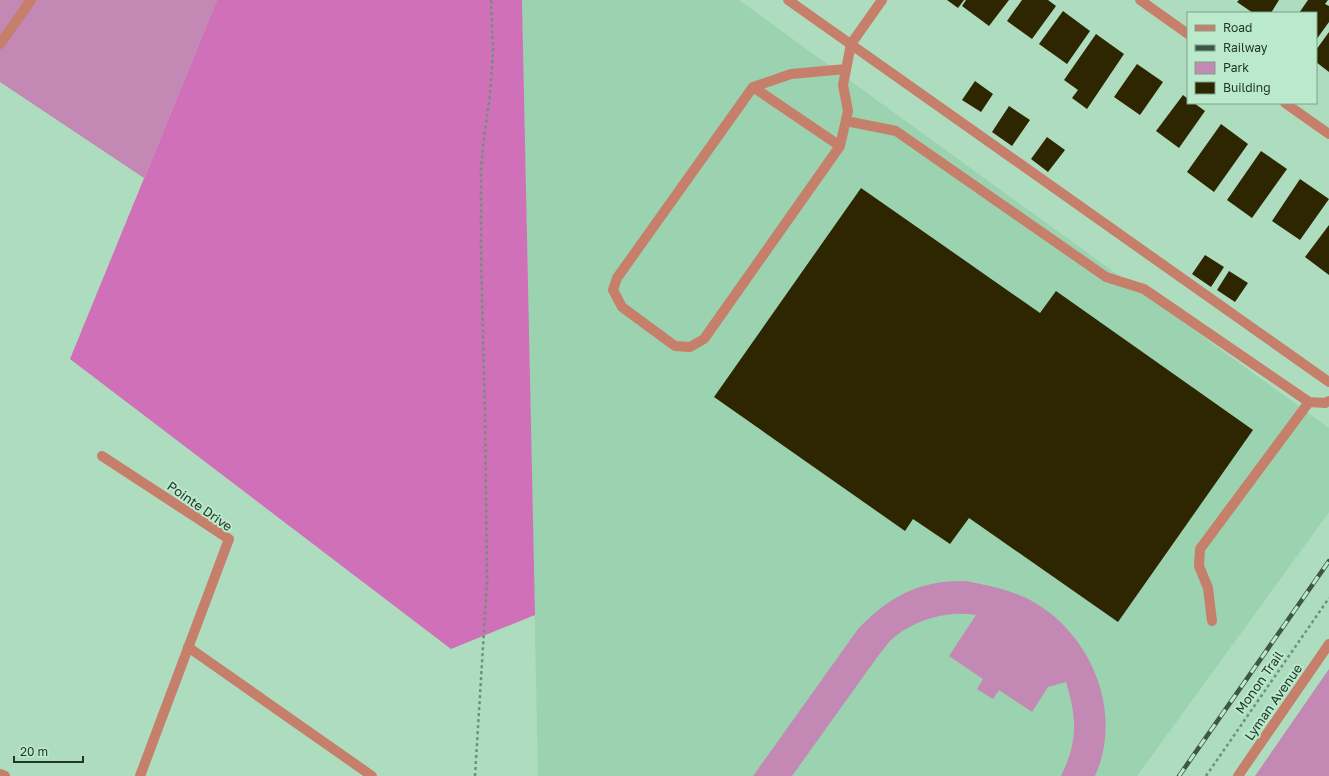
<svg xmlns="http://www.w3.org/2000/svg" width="1329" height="776" viewBox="0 0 1329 776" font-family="'Golos Text',sans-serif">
	<rect width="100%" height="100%" fill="#adddbe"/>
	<path fill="#9bd2b0" d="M522,0H739L1329,428V512L1137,776H538Z"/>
	<path fill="#c388b3" d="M0,0H217L144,178L0,82Z
		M965,581C988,585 1011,590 1032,601C1091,634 1124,712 1095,776H1061C1078,742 1077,718 1066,682L1048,687L1032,712L999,690L993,699L977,689L983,679L949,656L976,615C947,610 914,620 892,639C887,644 883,650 878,656L792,776H753L858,629C882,604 908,586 943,582C950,581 958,581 965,581Z
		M1329,669V776H1255Z"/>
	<path fill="#cf70b8" d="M217,0H522L535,615L451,649L70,359Z"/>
	<path fill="#2e2600" d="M947,0H964L958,8Z
		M966,0H1009L989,26L962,6Z
		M1022,0H1048L1056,6L1032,39L1007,21Z
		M1239,0H1279L1271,13H1253L1237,2Z
		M1308,0H1328L1325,4L1329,6V22L1316,40V13H1299Z
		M1063,11L1090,31L1067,64L1039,44Z
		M1329,32V72L1316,62V50Z
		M1096,34L1124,54L1087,109L1072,98L1078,90L1064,80Z
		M1137,64L1163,82L1140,115L1114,97Z
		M975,81L993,94L981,112L962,100Z
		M1183,95L1188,99V103H1194L1205,111L1179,148L1156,131Z
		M1009,106L1030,120L1012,146L992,132Z
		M1221,124L1248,144L1214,192L1187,172Z
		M1047,137L1065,150L1048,172L1031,159Z
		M1261,151L1287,169L1252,218L1227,200Z
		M1300,179L1329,199L1300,240L1272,221Z
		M861,188L1040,313L1056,291L1253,430L1118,622L969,518L950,544L913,519L905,531L714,397Z
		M1329,225V275L1305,257Z
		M1205,255L1224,267L1211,287L1192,274Z
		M1229,271L1248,283L1235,302L1217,290Z"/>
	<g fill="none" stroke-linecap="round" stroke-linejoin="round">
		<path stroke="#6e917b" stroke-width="2.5" stroke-dasharray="3 3" stroke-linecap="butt" d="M475,776L487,582L485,414L481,255V170L484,137L490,95L493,50L491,0
			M1206,776L1329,598"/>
		<path stroke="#c67f6b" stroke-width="10" d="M788,0L1329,382
			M1140,0L1188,34
			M0,44L31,0
			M846,69L791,74L753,87L617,278L613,290L622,307L675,346L690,347L704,339L840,146L848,111L843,85L851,44L882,0
			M753,87L840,146
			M1285,103L1329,134
			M846,121L896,131L1106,277L1144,289L1309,402L1200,549L1199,566L1208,588L1212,621
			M1309,402L1325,403L1329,401
			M102,456L229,539L140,776
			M188,647L372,776
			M0,774L5,776
			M1238,776L1329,644"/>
		<g stroke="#3e5647" stroke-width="4.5">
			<path id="rail" d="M1179,776L1329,561"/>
		</g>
		<use href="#rail" stroke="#baeacb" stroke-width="3" stroke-dasharray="9" stroke-linecap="butt"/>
	</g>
	<g text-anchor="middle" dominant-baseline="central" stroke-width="4" stroke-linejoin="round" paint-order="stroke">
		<g font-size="13" fill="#23362a" stroke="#baeacb">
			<text transform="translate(200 506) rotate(35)">Pointe Drive</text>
			<text transform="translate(1259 682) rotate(-55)">Monon Trail</text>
			<text transform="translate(1273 702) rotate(-55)">Lyman Avenue</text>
		</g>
	</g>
	<rect x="1187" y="12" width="130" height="92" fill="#baeacb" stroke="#7ea28b"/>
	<rect x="1195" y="25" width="20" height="6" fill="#c67f6b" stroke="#7ea28b"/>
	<text x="1223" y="32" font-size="12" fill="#23362a">Road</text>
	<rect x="1195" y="45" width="20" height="6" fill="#3e5647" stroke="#7ea28b"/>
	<text x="1223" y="52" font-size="12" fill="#23362a">Railway</text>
	<rect x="1195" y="62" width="20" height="12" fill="#c388b3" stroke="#7ea28b"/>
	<text x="1223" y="72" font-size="12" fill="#23362a">Park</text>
	<rect x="1195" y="82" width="20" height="12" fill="#2e2600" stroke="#7ea28b"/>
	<text x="1223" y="92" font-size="12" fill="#23362a">Building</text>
	<path d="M14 756v6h69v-6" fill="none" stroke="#23362a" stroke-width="2"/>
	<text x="20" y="756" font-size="12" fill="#23362a" stroke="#baeacb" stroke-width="3" paint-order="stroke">20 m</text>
</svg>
